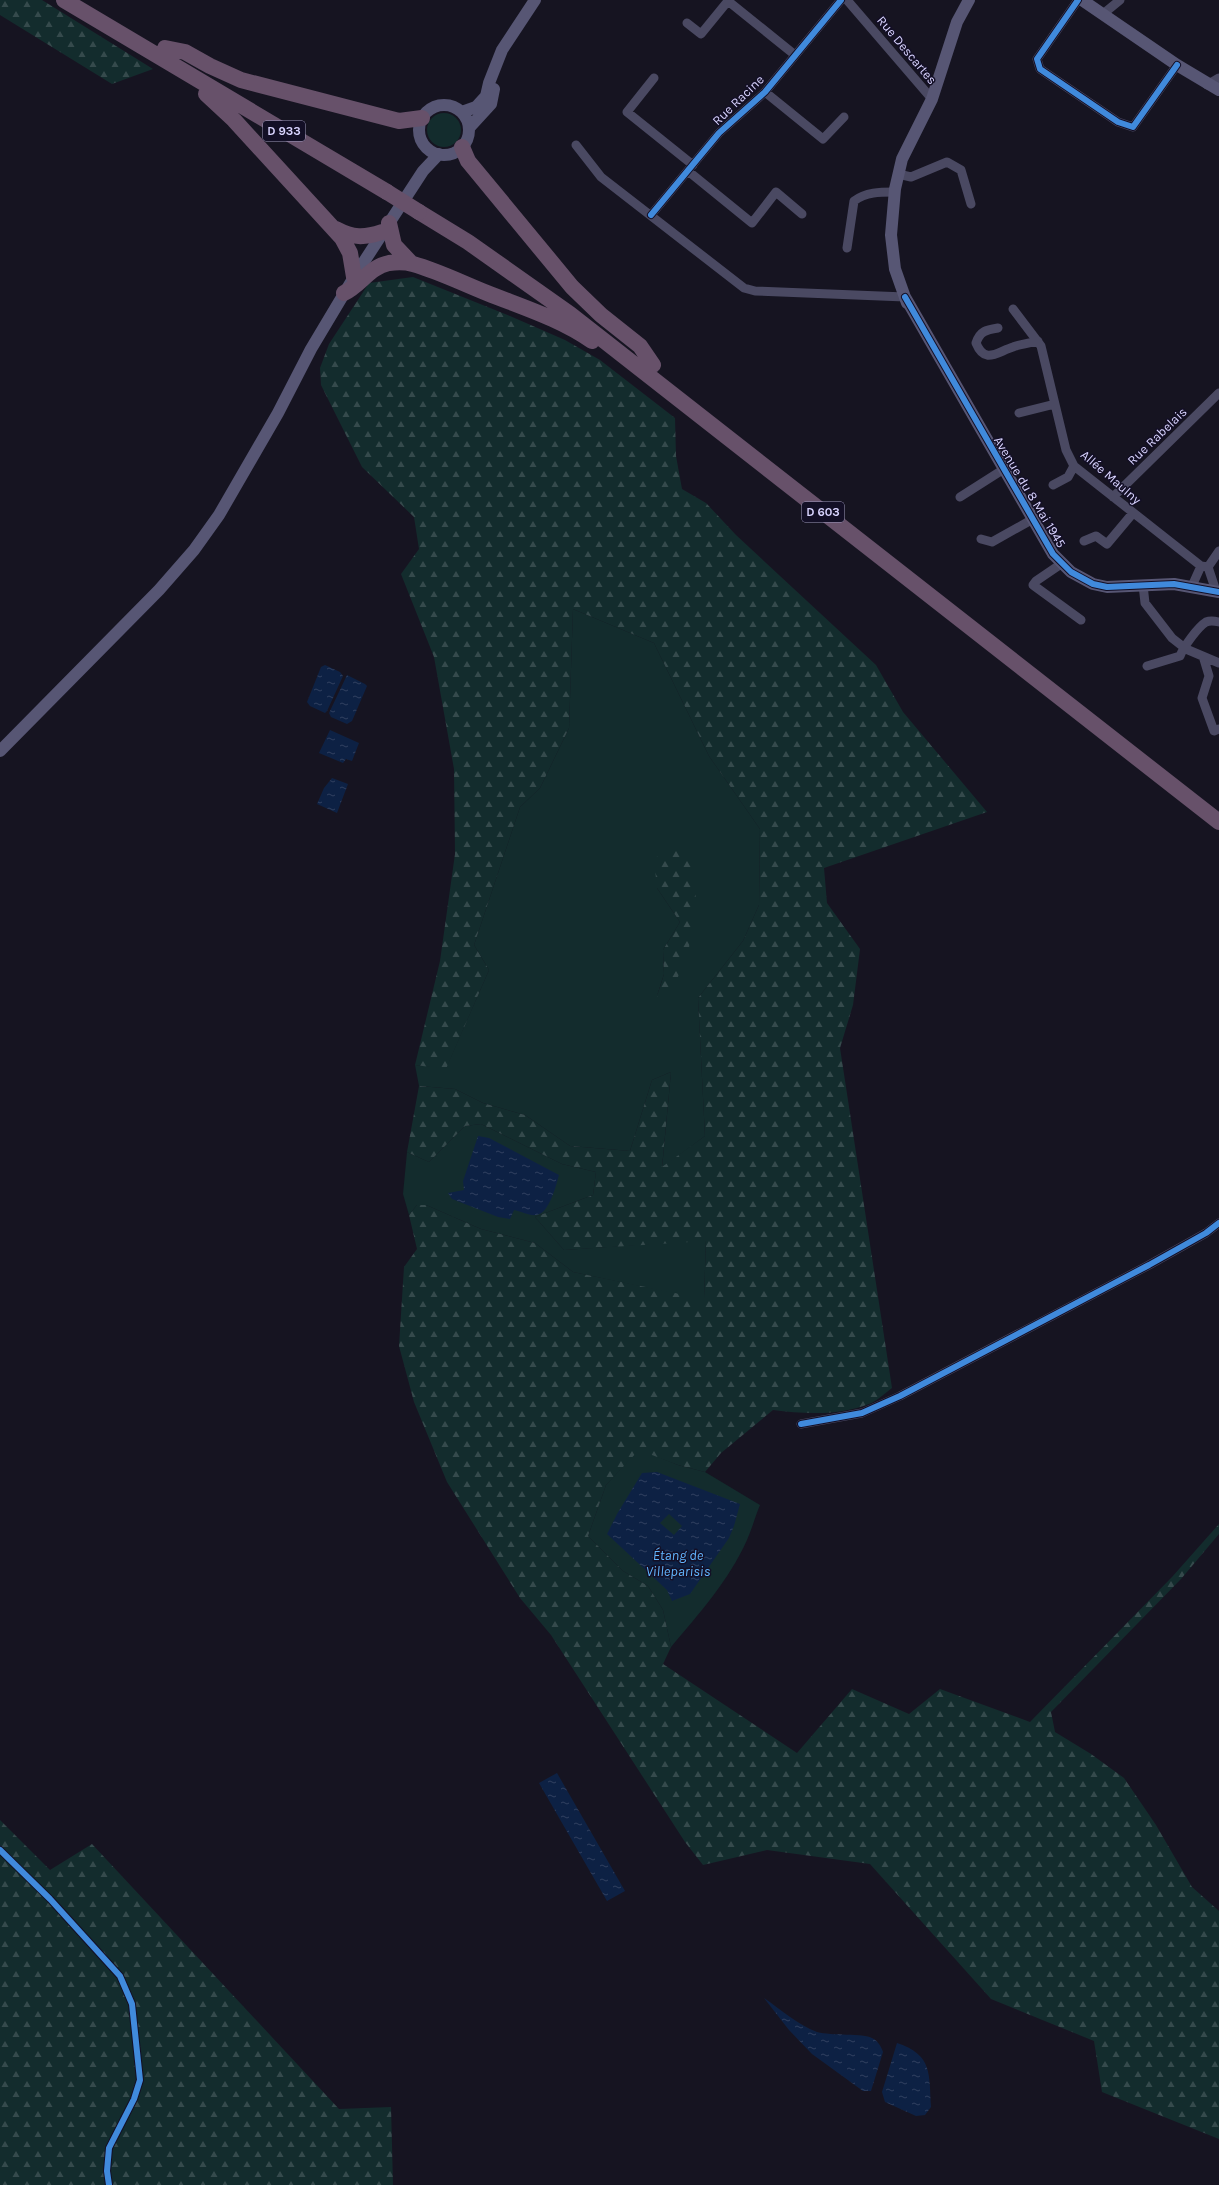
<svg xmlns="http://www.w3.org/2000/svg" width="1219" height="2185" viewBox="0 0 1219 2185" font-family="Karla,sans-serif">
	<defs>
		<pattern id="forest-firs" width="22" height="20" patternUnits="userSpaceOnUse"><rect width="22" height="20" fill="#132c2d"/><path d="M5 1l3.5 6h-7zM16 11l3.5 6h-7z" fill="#354a4c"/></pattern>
		<pattern id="water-ripples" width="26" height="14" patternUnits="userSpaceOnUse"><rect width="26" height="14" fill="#0d2144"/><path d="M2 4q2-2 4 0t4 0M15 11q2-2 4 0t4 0" fill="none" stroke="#304060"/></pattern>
	</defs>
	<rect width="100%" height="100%" fill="#161421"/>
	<path fill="#132c2d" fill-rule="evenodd" d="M427 130a17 17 0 1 1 34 0a17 17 0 1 1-34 0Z
		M573,609L654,643L709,756L760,829L759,905L743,941L698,998L705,1136L662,1168L671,1072L652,1080L630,1151L570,1146L525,1115L483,1103L455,1089L419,1086L415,1065L446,1068L489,970L474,945L520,807L540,788L569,728ZM657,888L696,893L657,996L664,974L663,950L680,922Z
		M481,1124L562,1164L596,1172L593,1195L535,1217L564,1250L706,1240L704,1300L573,1272L535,1243L481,1229L426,1205H417L409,1215L403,1194L407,1152L429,1162L465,1126Z
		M639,1449L678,1465L705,1472L760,1505C755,1517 752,1529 747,1540C729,1580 699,1614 671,1647L663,1610L648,1586L623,1571L588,1536L606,1485Z"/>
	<path fill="url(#forest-firs)" d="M0,0H42L153,69L112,84L0,15Z
		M413,277L510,316L565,340L600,360L675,418L676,456L682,489L706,503L736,535L876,665L903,712L987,812L824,868L827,903L860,949L853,1005L840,1048L892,1388C885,1393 877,1401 869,1404C839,1416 804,1414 773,1410L721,1453L705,1472L678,1465L639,1450L606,1485L588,1536L623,1571L648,1586L663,1610L671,1647L663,1664L797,1753L852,1689L909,1714L940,1689L1030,1722L1172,1577L1219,1524V1534L1181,1579L1051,1712L1055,1732L1091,1754L1124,1778L1156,1825L1192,1887L1219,1911V2139L1102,2092L1094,2041L991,1999L870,1864L767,1850L703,1865L685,1842L551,1635L520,1598L447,1482L414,1402L399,1346L404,1267L417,1249L409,1215L417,1205H426L481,1229L535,1243L573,1272L704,1299L706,1241L564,1250L535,1217L593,1195L596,1172L562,1164L481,1124L465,1126L429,1162L407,1152L419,1086L455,1089L483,1103L525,1115L570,1146L630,1151L652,1080L671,1072L662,1167L705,1136L698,998L743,941L759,905L760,829L709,756L654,643L573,609L569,728L540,788L520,807L474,945L489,970L446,1069L415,1065L440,961L455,854L454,769L434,657L401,574L419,549L414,517L362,467L321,385L320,368L329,344L369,283Z
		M665,848L689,850L696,893L689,948L673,990L662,1000L657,997L664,974L663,950L680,922L657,888L654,860Z
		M0,1820L50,1870L92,1844L339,2109L391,2107L393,2185H0Z"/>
	<path fill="url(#water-ripples)" fill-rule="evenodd" d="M325,665L340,672L343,676L327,711L325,713L310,706L307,702L321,667Z
		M347,675L365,684L367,686L352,721L347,724L331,717L329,713Z
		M330,730L359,743L352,761L346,759L343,763L319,753Z
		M332,778L348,784L337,813L317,804L324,788Z
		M478,1136L489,1138L559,1175C556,1186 549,1214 536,1215C530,1216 520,1211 514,1210L510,1219L498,1217L452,1199L448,1193L464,1190L463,1181Z
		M657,1472L740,1504L734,1526L729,1538L690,1594L672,1601L667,1590L607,1534L617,1514L642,1473ZM669,1514L682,1526L674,1535L660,1523Z
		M557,1773L625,1891L607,1901L539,1783Z
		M764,1998C780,2009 798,2025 817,2032C831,2036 864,2033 872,2038C878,2041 881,2046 883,2052L871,2091H863L812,2054L789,2030Z
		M897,2043C933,2055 929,2074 931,2107L925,2115L916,2116L885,2102L882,2092Z"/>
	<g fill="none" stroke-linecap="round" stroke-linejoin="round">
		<path stroke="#4a4962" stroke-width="9" d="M847,0L932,99
			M1078,0L1037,59L1040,69L1118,122L1133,127L1177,65
			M1103,14L1120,0
			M687,23L701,34L728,1L795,55
			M654,78L627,112L693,165
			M1207,85L1219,78
			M765,92L823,139L844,117
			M576,145L601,177L744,288L755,291L905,297
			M688,171L752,223L776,192L802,214
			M898,174L911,177L947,162L961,170L971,204
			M651,215L719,133L765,92L841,0
			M847,248L854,201C866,192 880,192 894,192
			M1013,309L1041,346L1066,450L1074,466L1201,566L1208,567
			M998,328C986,330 980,331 976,343C985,365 997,352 1013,347C1021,344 1030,343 1038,341
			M1019,413L1055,404
			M1053,485L1068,477L1074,466
			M960,497L1004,469
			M1113,497L1219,393
			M981,539L992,542L1033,519
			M1084,541L1096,536L1107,544L1133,513
			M1061,564L1036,581L1033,585L1081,620
			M1143,585L1145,603L1172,638L1186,649L1219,663
			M1192,586L1201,566
			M1216,591L1208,567L1219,551
			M1203,656L1209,676L1202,698L1214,731L1219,729
			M1147,666L1180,656C1184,646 1198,627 1206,622C1211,620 1215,621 1219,622
			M801,1424L862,1413L900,1396L1149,1265L1206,1233L1219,1223"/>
		<path stroke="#575674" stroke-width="12" d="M1082,0L1177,65L1219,90
			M419 130a25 25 0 1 1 50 0a25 25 0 1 1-50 0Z
			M462,112L476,107L486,96L489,83L502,50L535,0
			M469,128L491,104L494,89
			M905,297L1053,554L1071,572L1093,584L1107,587L1174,584L1219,592
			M907,303L895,269L891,235L895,189L902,159L932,99L957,22L969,0
			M0,751L159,590L194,550L219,515L278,413L311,349L354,277L423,171L439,154"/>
		<path stroke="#67516a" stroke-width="16" d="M64,0L387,192
			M165,48L185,52L210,66L241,80L399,121L422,118
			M206,94L234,120L342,238L350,253L354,277
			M462,147L468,161L572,287L601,315L640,346L653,365
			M419,212L468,242L570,314L1219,822
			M389,223L394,245L411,263
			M336,229C353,238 364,238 382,232
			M344,293C361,285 369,267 389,263C396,262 406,262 413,264C438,271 462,283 487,293C522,307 561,319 592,341"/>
		<path stroke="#67516a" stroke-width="16" d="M387,192L419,212"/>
		<g stroke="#130f26" stroke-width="8">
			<path id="cycleway" d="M1078,0L1037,59L1040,69L1118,122L1133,127L1177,65
				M651,215L719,133L765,92L841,0
				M905,297L1053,554L1071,572L1093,584L1107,587L1174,584L1219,592
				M801,1424L862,1413L900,1396L1149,1265L1206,1233L1219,1223
				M0,1850L50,1899L120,1976L132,2004L140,2080L134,2099L109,2148L107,2171L109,2185"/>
		</g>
		<use href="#cycleway" stroke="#408adc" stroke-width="6"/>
	</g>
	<g text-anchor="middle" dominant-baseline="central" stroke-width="3" stroke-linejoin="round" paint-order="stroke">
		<g fill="#130f26" stroke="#9e99be" stroke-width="1">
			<rect x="263" y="121" width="42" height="20" rx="3"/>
			<rect x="802" y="502" width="42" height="20" rx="3"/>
		</g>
		<g font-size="12" font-weight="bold" fill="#d9d4ff">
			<text x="284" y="131">D 933</text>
			<text x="823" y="512">D 603</text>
		</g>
		<g font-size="13" fill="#d9d4ff" stroke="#130f26">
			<text transform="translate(907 50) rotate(50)">Rue Descartes</text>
			<text transform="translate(738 100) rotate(-44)">Rue Racine</text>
			<text transform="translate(1157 436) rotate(-44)">Rue Rabelais</text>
			<text transform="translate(1111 477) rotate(41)">Allée Maulny</text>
			<text transform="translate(1030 492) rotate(59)">Avenue du 8 Mai 1945</text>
		</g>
		<g font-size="14" font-style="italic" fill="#62b6ff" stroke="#130f26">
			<text x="678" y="1555">Étang de<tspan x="678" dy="16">Villeparisis</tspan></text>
		</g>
	</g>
</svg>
